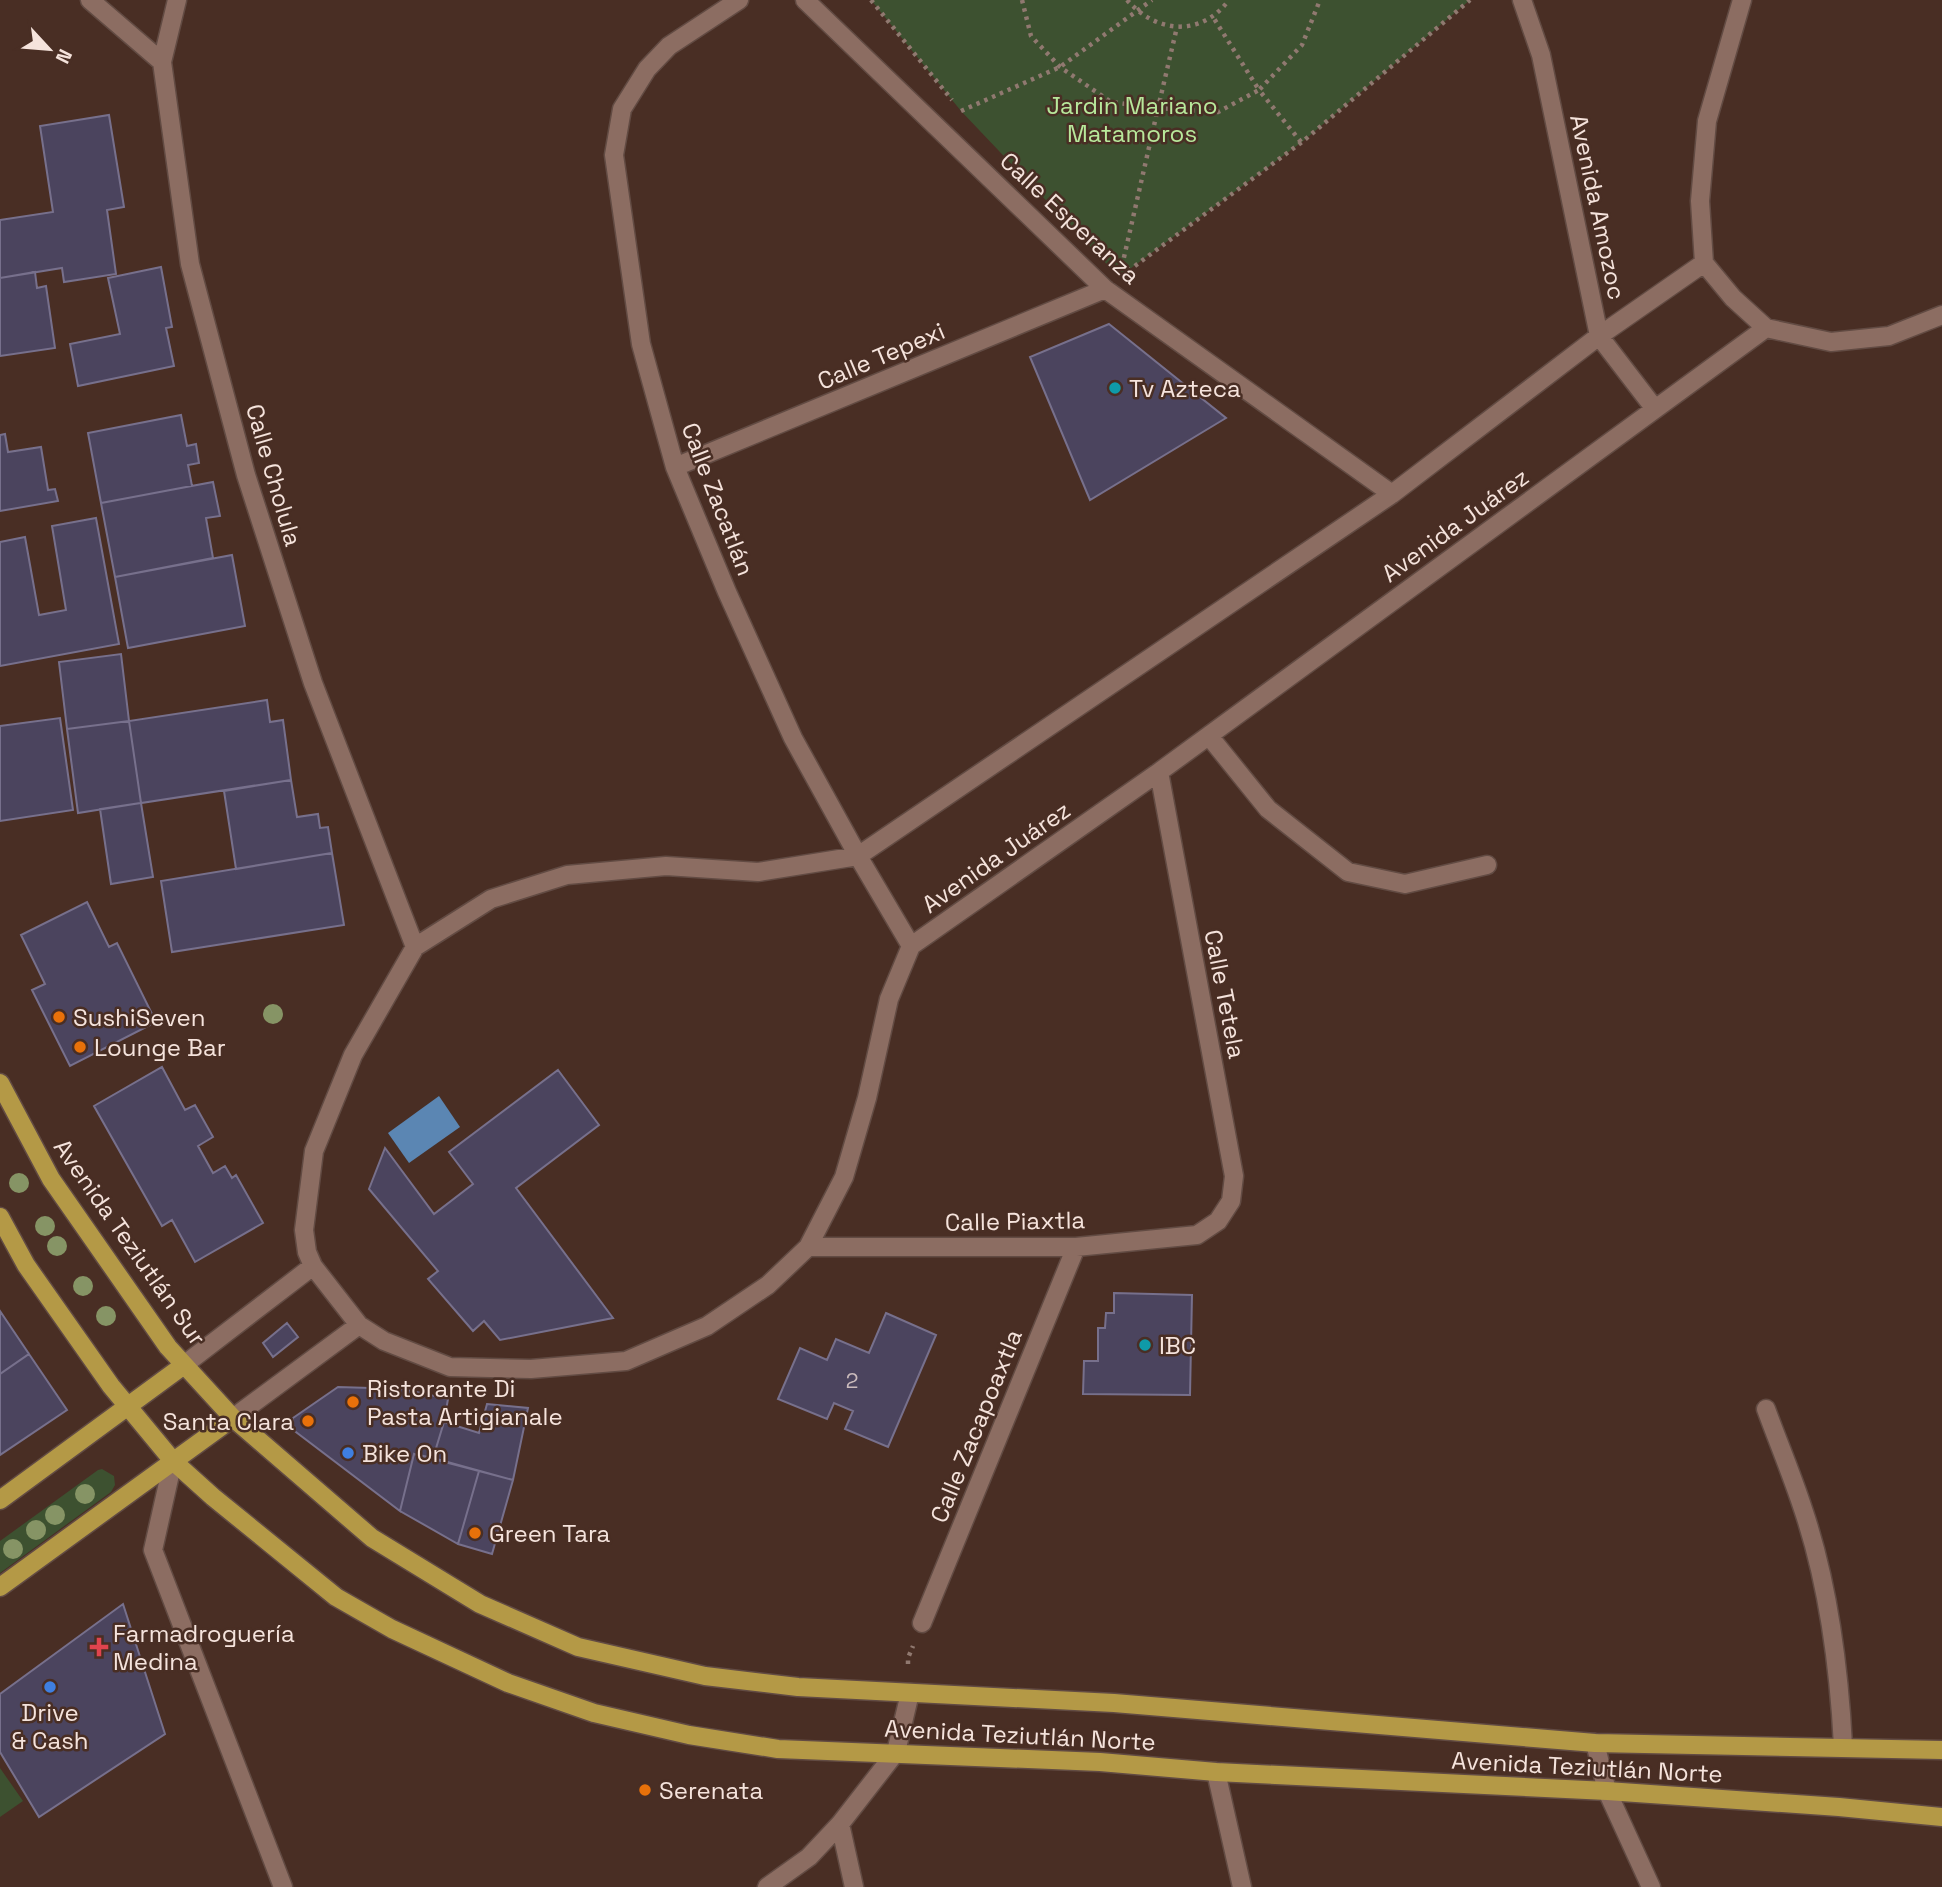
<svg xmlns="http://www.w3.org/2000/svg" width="1942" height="1887" viewBox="0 0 1942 1887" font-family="'Space Grotesk',sans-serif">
	<rect width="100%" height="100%" fill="#492e24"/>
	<path fill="#3d5130" d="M871,0H1470L1302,142L1119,277L961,111Z
		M102,1469L114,1476L115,1485L111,1492L0,1573V1541L98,1470Z
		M0,1768L23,1801L0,1817Z"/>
	<path fill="#5b86b3" d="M439,1096L460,1127L409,1163L388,1133Z"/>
	<path fill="#4b445e" stroke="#77708c" stroke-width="2" d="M109,115L124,207L107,210L116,274L64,282L62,268L0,278V220L53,212L40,126Z
		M161,267L172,327L166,328L174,366L78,386L70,344L120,334L108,278Z
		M35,272L37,288L46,286L55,348L0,356V278Z
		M1109,324L1226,418L1090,500L1030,357Z
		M181,415L187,446L196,444L199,463L188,465L192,486L101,503L88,433Z
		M5,434L8,452L41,447L48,490L55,489L58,501L0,511V435Z
		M213,482L220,516L206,518L213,558L115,577L101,503Z
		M96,518L119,644L0,666V542L25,537L39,615L66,610L52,526Z
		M232,555L245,626L128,648L115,577Z
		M121,654L129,721L67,729L59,662Z
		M267,700L270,722L283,720L291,780L141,803L129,721Z
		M60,718L73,810L0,821V726Z
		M129,721L141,803L78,813L67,729Z
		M291,780L297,817L318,814L320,828L328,827L332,853L236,869L224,791Z
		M141,803L153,877L111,884L100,809Z
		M332,853L344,925L172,952L161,881Z
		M87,902L109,947L117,943L156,1022L70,1066L32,990L45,984L21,935Z
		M162,1067L185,1110L195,1105L213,1137L198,1146L213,1173L225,1166L232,1178L236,1175L263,1223L195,1262L172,1220L162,1226L94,1106Z
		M558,1070L599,1125L516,1188L613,1318L500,1340L484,1321L473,1331L428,1279L438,1271L369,1189L385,1148L434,1214L473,1184L449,1152Z
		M1114,1293L1192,1295L1190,1395L1083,1394L1084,1361H1098V1328H1105L1106,1313H1114Z
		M0,1311L29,1354L0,1374Z
		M886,1313L936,1335L888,1447L845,1429L853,1411L834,1403L827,1419L778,1399L800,1348L827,1360L836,1339L869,1353Z
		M287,1323L298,1337L273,1357L263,1343Z
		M29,1354L67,1410L0,1455V1374Z
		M338,1387L403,1389L448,1399L444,1422L433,1458L414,1454L400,1511L292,1429L293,1418Z
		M487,1404L528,1408L513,1480L433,1458L444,1422L479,1433Z
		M414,1454L479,1471L458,1544L400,1511Z
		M479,1471L513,1480L492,1554L458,1544Z
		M123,1604L165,1734L39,1817L0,1752V1694Z"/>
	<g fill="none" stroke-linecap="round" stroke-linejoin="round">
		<g stroke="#624b43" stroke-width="21">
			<path id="minor" d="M90,0L162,62
				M177,0L162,62L190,264L246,475L313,683L415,947
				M739,0L669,46L647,69L622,109L614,155L641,344L675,467L727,592L793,738L858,856L911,946
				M805,0L1105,289L1392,494
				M1522,0L1541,55L1599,336L1655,409
				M1742,0L1707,121L1700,201L1704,263L1733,298L1766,328
				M1704,263L1599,336L1392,494L858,856L758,872L666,866L567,875L491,899L415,947L353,1055L314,1151L304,1230L307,1252L313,1266L359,1325L384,1341L450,1367L531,1369L626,1361L707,1326L768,1285L808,1247L844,1177L867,1098L889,999L911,946L1159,772L1766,328
				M1766,328L1831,342L1889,336L1942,315
				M675,467L1105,289
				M1209,736L1268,809L1348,872L1405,884L1487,865
				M808,1247H1076L1197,1235L1218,1221L1231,1201L1234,1176L1159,772
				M184,1365L313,1266
				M1766,1409C1778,1442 1792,1475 1803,1509C1829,1586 1839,1666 1843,1746
				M233,1418L359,1325
				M173,1461L153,1550L283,1887
				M922,1623L1076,1247
				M1595,1743L1607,1791L1651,1887
				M1216,1772L1242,1887
				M767,1887L809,1857L840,1824
				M854,1887L840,1824L896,1752L910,1693"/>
		</g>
		<g stroke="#624b43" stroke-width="21">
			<path id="major" d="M0,1083L51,1179L168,1347L233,1418L372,1538L480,1604L578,1647L705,1676L798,1687L1114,1703L1595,1743L1942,1750
				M0,1217L26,1265L111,1386L173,1461L213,1497L336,1597L392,1629L508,1683L594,1713L689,1735L778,1749L1100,1762L1216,1772L1607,1791L1839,1807L1942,1817
				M0,1500L184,1365
				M0,1587L233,1418"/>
		</g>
		<path stroke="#907970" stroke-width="4.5" stroke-dasharray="3.5 5" stroke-linecap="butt" d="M871,0L952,100
			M1022,0L1031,36L1060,67L1111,102L1158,108L1177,27
			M1127,0C1157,34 1201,37 1229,0
			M961,111L1060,67L1152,0
			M1301,142L1259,90L1302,45L1320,0
			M1122,266L1158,108L1218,112L1259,90L1213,17
			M1128,271L1302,142L1470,0
			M908,1664V1658L913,1646"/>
		<use href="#minor" stroke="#8c6d62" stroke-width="18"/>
		<use href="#major" stroke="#b49946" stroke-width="18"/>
	</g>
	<g fill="#869465">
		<circle cx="273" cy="1014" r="10"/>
		<circle cx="19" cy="1183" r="10"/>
		<circle cx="45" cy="1226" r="10"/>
		<circle cx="57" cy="1246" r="10"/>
		<circle cx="83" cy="1286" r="10"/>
		<circle cx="106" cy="1316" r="10"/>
		<circle cx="85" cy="1494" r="10"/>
		<circle cx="55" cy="1515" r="10"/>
		<circle cx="36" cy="1530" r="10"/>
		<circle cx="13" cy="1549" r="10"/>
	</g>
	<g fill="#0f9aa8" stroke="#492e24" stroke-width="2.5">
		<circle cx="1115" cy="388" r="7"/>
		<circle cx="1145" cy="1345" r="7"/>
	</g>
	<g fill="#e8710a" stroke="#492e24" stroke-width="2.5">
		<circle cx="59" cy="1017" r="7"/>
		<circle cx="80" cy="1047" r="7"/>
		<circle cx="353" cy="1402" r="7"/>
		<circle cx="308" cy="1421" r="7"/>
		<circle cx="475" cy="1533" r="7"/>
		<circle cx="645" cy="1790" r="7"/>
	</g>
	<g fill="#3f7fe0" stroke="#492e24" stroke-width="2.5">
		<circle cx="348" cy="1453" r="7"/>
		<circle cx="50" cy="1687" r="7"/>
	</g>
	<path fill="#e0444e" stroke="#492e24" stroke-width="2.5" d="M95.5 1636.5h7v7h7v7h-7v7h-7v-7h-7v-7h7z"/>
	<g text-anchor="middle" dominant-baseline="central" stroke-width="5" stroke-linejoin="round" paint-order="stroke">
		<g font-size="21" fill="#cabbbc">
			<text x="852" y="1380">2</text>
		</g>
		<g font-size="24" fill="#b8e89b" stroke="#492e24">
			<text x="1132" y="105">Jardin Mariano<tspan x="1132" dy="28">Matamoros</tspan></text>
		</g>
		<g font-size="24" fill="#f5e3dc" stroke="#492e24">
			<text transform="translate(1598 207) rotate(78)">Avenida Amozoc</text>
			<text transform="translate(1070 218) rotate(43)">Calle Esperanza</text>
			<text transform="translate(881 356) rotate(-23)">Calle Tepexi</text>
			<text transform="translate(274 475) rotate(74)">Calle Cholula</text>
			<text transform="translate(718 499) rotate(69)">Calle Zacatlán</text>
			<text transform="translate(1455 525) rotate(-36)">Avenida Juárez</text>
			<text transform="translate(996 857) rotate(-35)">Avenida Juárez</text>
			<text transform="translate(1225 994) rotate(79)">Calle Tetela</text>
			<text transform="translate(1015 1221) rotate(-1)">Calle Piaxtla</text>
			<text transform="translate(130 1242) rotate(55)">Avenida Teziutlán Sur</text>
			<text transform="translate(976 1426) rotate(-68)">Calle Zacapoaxtla</text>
			<text transform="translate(1020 1735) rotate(3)">Avenida Teziutlán Norte</text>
			<text transform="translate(1587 1767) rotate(3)">Avenida Teziutlán Norte</text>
		</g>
		<g font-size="24" fill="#f5e3dc" stroke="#492e24" text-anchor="start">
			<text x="1129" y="388">Tv Azteca</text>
			<text x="73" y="1017">SushiSeven</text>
			<text x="94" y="1047">Lounge Bar</text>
			<text x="1159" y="1345">IBC</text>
			<text x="367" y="1388">Ristorante Di<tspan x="367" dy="28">Pasta Artigianale</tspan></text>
			<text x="294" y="1421" text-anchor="end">Santa Clara</text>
			<text x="362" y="1453">Bike On</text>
			<text x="489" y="1533">Green Tara</text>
			<text x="113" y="1633">Farmadroguería<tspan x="113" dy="28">Medina</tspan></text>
			<text x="50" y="1712" text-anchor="middle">Drive<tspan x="50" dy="28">&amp; Cash</tspan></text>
			<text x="659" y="1790">Serenata</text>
		</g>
	</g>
	<g transform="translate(49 49) rotate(116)" stroke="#492e24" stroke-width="5" paint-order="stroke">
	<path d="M0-5L12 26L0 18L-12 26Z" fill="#f5e3dc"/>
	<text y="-10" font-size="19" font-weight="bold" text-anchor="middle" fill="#f5e3dc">N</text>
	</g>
</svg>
